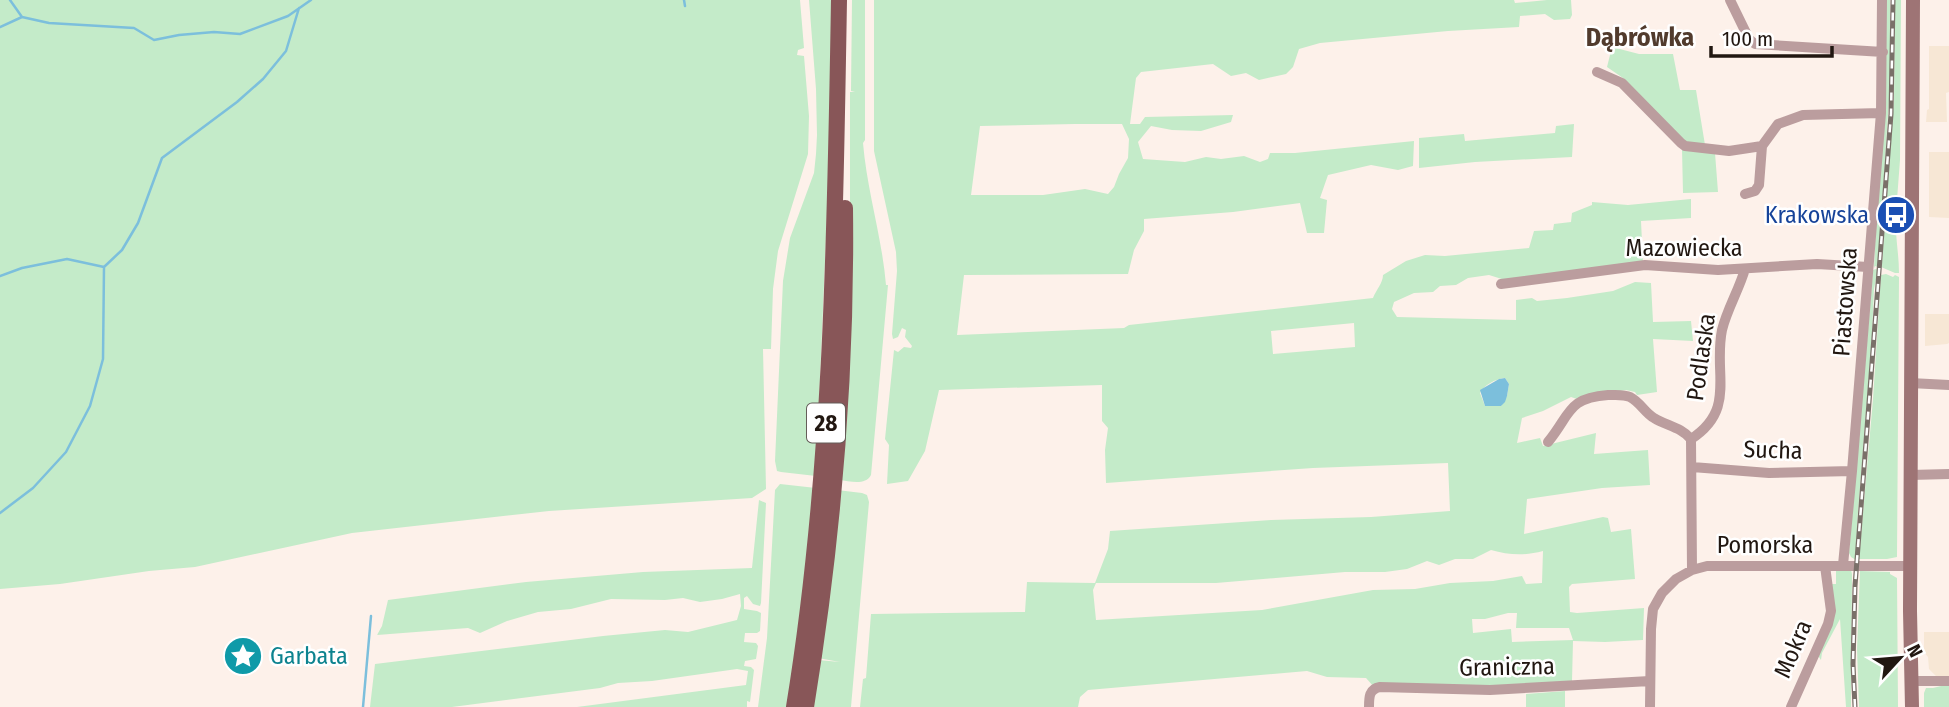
<svg xmlns="http://www.w3.org/2000/svg" width="1949" height="707" viewBox="0 0 1949 707" font-family="'Fira Sans Condensed',sans-serif">
	<rect width="100%" height="100%" fill="#fdf1ea"/>
	<path fill="#f7e7d5" d="M1929,46H1949V92L1946,93L1947,122H1926L1927,110L1929,109Z
		M1929,152H1949V218L1929,217Z
		M1925,314H1949V343L1947,344L1925,346Z
		M1924,632H1949V676H1936L1929,669L1928,657L1924,652Z"/>
	<path fill="#c4ebc9" fill-rule="evenodd" d="M0,0H800L804,48L798,50L797,55L804,56L809,116L808,154L778,251L773,289L771,349H763L766,489L752,498L549,511L352,533L195,567L149,571L60,584L0,589Z
		M809,0H831V118L816,476L781,472L777,471L775,461L783,281L790,238L814,173L816,154L817,135L816,89Z
		M852,0H865V140L863,143C867,191 882,237 886,285H888L871,475C865,486 850,481 839,480L850,240V92H855L851,91Z
		M874,0H1514L1515,3L1547,0H1571L1572,15L1570,19L1554,20L1545,14L1520,16L1519,27L1448,31L1320,43L1299,49L1293,67L1286,74L1259,80L1246,73L1231,76L1213,64L1141,72L1136,78L1130,124H1140L1145,117L1233,115L1231,122L1201,131L1172,130L1151,126L1138,142L1143,159L1185,162L1206,157L1221,159L1244,156L1260,162L1268,159L1270,153H1295L1414,141L1413,166L1398,170L1371,165L1328,175L1320,198L1327,200L1324,233H1307L1300,203L1233,212L1144,219V231L1134,250L1128,274L964,275L957,335L1124,328L1129,325L1373,298C1376,290 1383,283 1383,275L1406,261L1425,255L1445,256L1529,248L1534,231L1553,230L1554,224L1571,222L1572,213L1592,205V202L1628,205L1691,199V218L1641,221L1643,263L1505,280L1489,275L1468,278L1456,285L1440,286L1433,292L1414,293L1394,302L1392,309L1397,317L1516,320V300L1532,298L1537,301L1567,298L1613,291L1635,282L1651,283L1653,322L1691,321L1693,341L1653,339L1657,392L1637,395L1635,392L1626,390L1577,399L1571,397L1543,411L1522,418L1517,443L1540,438L1543,446L1596,433L1594,454L1648,450L1650,485L1602,488L1527,499L1524,534L1603,517L1608,518L1611,532L1631,529L1635,579L1572,584L1569,587L1570,612L1577,613L1644,608L1643,640L1605,642L1573,641L1572,681L1472,688L1374,687L1366,678L1327,677L1307,671L1088,690L1080,697L1078,707H860L863,679L866,678L871,614L1025,612L1027,582L1095,583L1108,549L1110,531L1271,520L1371,517L1450,511L1448,463L1313,468L1106,483L1105,450L1108,428L1102,421V385L939,390L925,451L908,481L887,484L889,445L885,439L894,350L898,352L904,347L911,348L912,346L905,337L906,330L902,328L898,337L893,339L892,334L897,271L896,252L874,151ZM1075,124H1122L1129,139L1128,158L1119,174L1114,187L1108,194L1085,189L1043,195H971L980,126ZM1354,323L1355,347L1273,354L1271,331ZM1505,378L1509,384L1507,396L1501,406H1485L1480,393C1484,385 1495,379 1505,378ZM1491,550C1508,555 1525,556 1543,551L1542,583L1526,584L1522,576L1493,581L1450,583L1415,589L1373,590L1262,610L1096,620L1093,590L1096,583H1216L1345,572H1385L1407,569L1427,561L1439,565L1455,559H1473ZM1508,613H1517L1516,628H1569L1573,640L1512,642L1511,629L1473,633L1472,619H1485Z
		M1886,0H1890V84L1878,267L1875,266L1874,268Z
		M1895,0H1901L1900,160L1896,213H1891V217L1896,218C1895,236 1899,254 1899,273H1895L1881,267L1882,263L1894,98Z
		M1612,47L1639,54H1673L1680,90H1696L1705,145L1686,143L1623,78L1607,67Z
		M1574,124L1572,157L1475,162L1419,168V138L1464,134L1465,141L1555,133L1556,126Z
		M1682,149L1715,153L1718,192L1683,193Z
		M1876,269L1878,270L1874,289L1872,336L1857,525L1856,560L1851,557L1849,553L1873,270Z
		M1886,274L1893,277L1895,275L1899,277L1897,557L1887,559H1859L1873,399L1881,275Z
		M780,484L816,488L788,707H758L767,638L775,490Z
		M837,490L862,493L867,495L869,502L851,707H812L818,660L840,662L818,658Z
		M759,500L766,503L761,603L760,606L753,604L747,596L744,598V609L757,611L761,613L760,631L757,633H745L744,642L756,643L758,646L756,659L745,661L744,666L751,667L754,670L750,702L747,701V707H577L746,685L748,671L737,669L652,681L618,683L600,688L452,707H370L375,664L603,636L665,630L688,632L737,620L741,606L740,594L722,599L700,602L683,598L665,600L611,599L571,609L538,612L507,621L480,633L468,628L377,635L382,626L388,600L526,582L643,572L752,568Z
		M1836,570H1851L1852,574L1851,707H1846L1840,619L1822,653L1821,660L1817,654L1833,616L1829,584H1836Z
		M1860,571L1890,572V574L1897,578L1898,707H1859L1857,649Z
		M1949,684V707H1924V693L1926,688H1933Z
		M1565,691V707H1526V694Z"/>
	<path fill="#7cbfdc" d="M1505,378L1509,384L1507,396L1505,402L1501,406H1485L1480,390L1499,379Z"/>
	<g fill="none" stroke-linecap="round" stroke-linejoin="round">
		<path stroke="#7cbfdc" stroke-width="2.5" d="M10,0L22,17L49,23L134,28L154,40L179,35L214,32L240,34L288,16L311,0
			M684,0L685,6
			M0,27L22,17
			M0,276L22,268L67,259L104,267L122,250L138,223L162,158L237,102L263,79L286,51L299,8
			M0,513L33,488L66,452L90,406L103,359L104,267
			M363,707L371,616"/>
		<path stroke="#bb9d9e" stroke-width="10" d="M1730,0L1749,39L1755,44L1883,52
			M1597,72L1622,83L1681,143L1685,146L1729,151L1762,146L1778,124L1803,115L1881,113
			M1745,194L1755,191L1759,185L1762,146
			M1501,284L1645,265L1718,270L1817,264L1868,267
			M1910,383L1949,385
			M1691,439C1737,409 1713,374 1722,330C1727,309 1739,290 1745,269
			M1691,439L1692,570
			M1548,442C1571,414 1567,398 1608,395C1615,395 1624,394 1630,397C1640,402 1645,413 1654,418C1667,426 1681,427 1691,439
			M1692,467L1769,473L1852,471
			M1910,475L1949,474
			M1843,565L1852,471L1881,113L1882,0
			M1911,681H1949
			M1369,707C1369,697 1369,689 1380,687L1490,690L1650,681
			M1650,707L1651,629L1653,609L1662,593L1676,579L1692,570L1707,566H1910
			M1791,707L1828,624L1831,611L1825,566"/>
		<path stroke="#9e7475" stroke-width="14" d="M1912,707L1910,611L1913,0"/>
		<path stroke="#885658" stroke-width="16" d="M794,707C832,473 835,237 839,0
			M806,707C833,542 847,374 845,208"/>
		<g stroke="#7a7069" stroke-width="5">
			<path id="rail" d="M1855,707L1853,664L1855,586L1891,114L1893,0"/>
		</g>
		<use href="#rail" stroke="#fff" stroke-width="2.5" stroke-dasharray="8" stroke-linecap="butt"/>
	</g>
	<defs>
		<g id="bus-disc" transform="scale(2.0125)"><circle r="9.5" fill="#1a4fb4" stroke="#fff"/><path d="M-5-6H5V4H4V6H2V4H-2V6H-4V4H-5ZM-3.5-4V0h7V-4ZM-3.5 1.2v1.5H-2V1.2ZM2 1.2v1.5H3.5V1.2Z" fill="#fff"/></g>
		<g id="sight-disc" transform="scale(2.0125)"><circle r="9.5" fill="#0f9aa8" stroke="#fff"/><path d="M0-6L1.8-2.2L6-1.7L2.9 1.2L3.7 5.4L0 3.3L-3.7 5.4L-2.9 1.2L-6-1.7L-1.8-2.2Z" fill="#fff"/></g>
	</defs>
	<g fill-rule="evenodd">
		<use href="#bus-disc" x="1896" y="215"/>
		<use href="#sight-disc" x="243" y="656"/>
	</g>
	<g text-anchor="middle" dominant-baseline="central" stroke-width="5" stroke-linejoin="round" paint-order="stroke">
		<rect fill="#fff" stroke="#645d58" stroke-width="2" x="807" y="403.5" width="38" height="39" rx="5"/>
		<g font-size="23" font-weight="bold" fill="#211711">
			<text x="826" y="423">28</text>
		</g>
		<g font-size="24" fill="#164399" stroke="#fff" text-anchor="end">
			<text x="1869" y="215">Krakowska</text>
		</g>
		<g font-size="24" fill="#211711" stroke="#fff">
			<text x="1684" y="248">Mazowiecka</text>
			<text transform="translate(1845 302) rotate(-86)">Piastowska</text>
			<text transform="translate(1701 357) rotate(-82)">Podlaska</text>
			<text transform="translate(1773 450) rotate(2)">Sucha</text>
			<text x="1765" y="545">Pomorska</text>
			<text transform="translate(1793 649) rotate(-67)">Mokra</text>
			<text transform="translate(1507 667) rotate(-1)">Graniczna</text>
		</g>
		<g font-size="24" fill="#0d838f" stroke="#fff" text-anchor="start">
			<text x="270" y="656">Garbata</text>
		</g>
		<g font-size="26" font-weight="bold" fill="#513b2d" stroke="#fff">
			<text x="1640" y="37">Dąbrówka</text>
		</g>
	</g>
	<g transform="translate(1900 658) rotate(64)" stroke="#ffffff" stroke-width="5" paint-order="stroke">
	<path d="M0-5L12 26L0 18L-12 26Z" fill="#211711"/>
	<text y="-10" font-size="19" font-weight="bold" text-anchor="middle" fill="#211711">N</text>
	</g>
	<path d="M1711 46v10h121v-10" fill="none" stroke="#211711" stroke-width="3.5"/>
	<text x="1722" y="46" font-size="21" fill="#211711" stroke="#ffffff" stroke-width="5" paint-order="stroke">100 m</text>
</svg>
